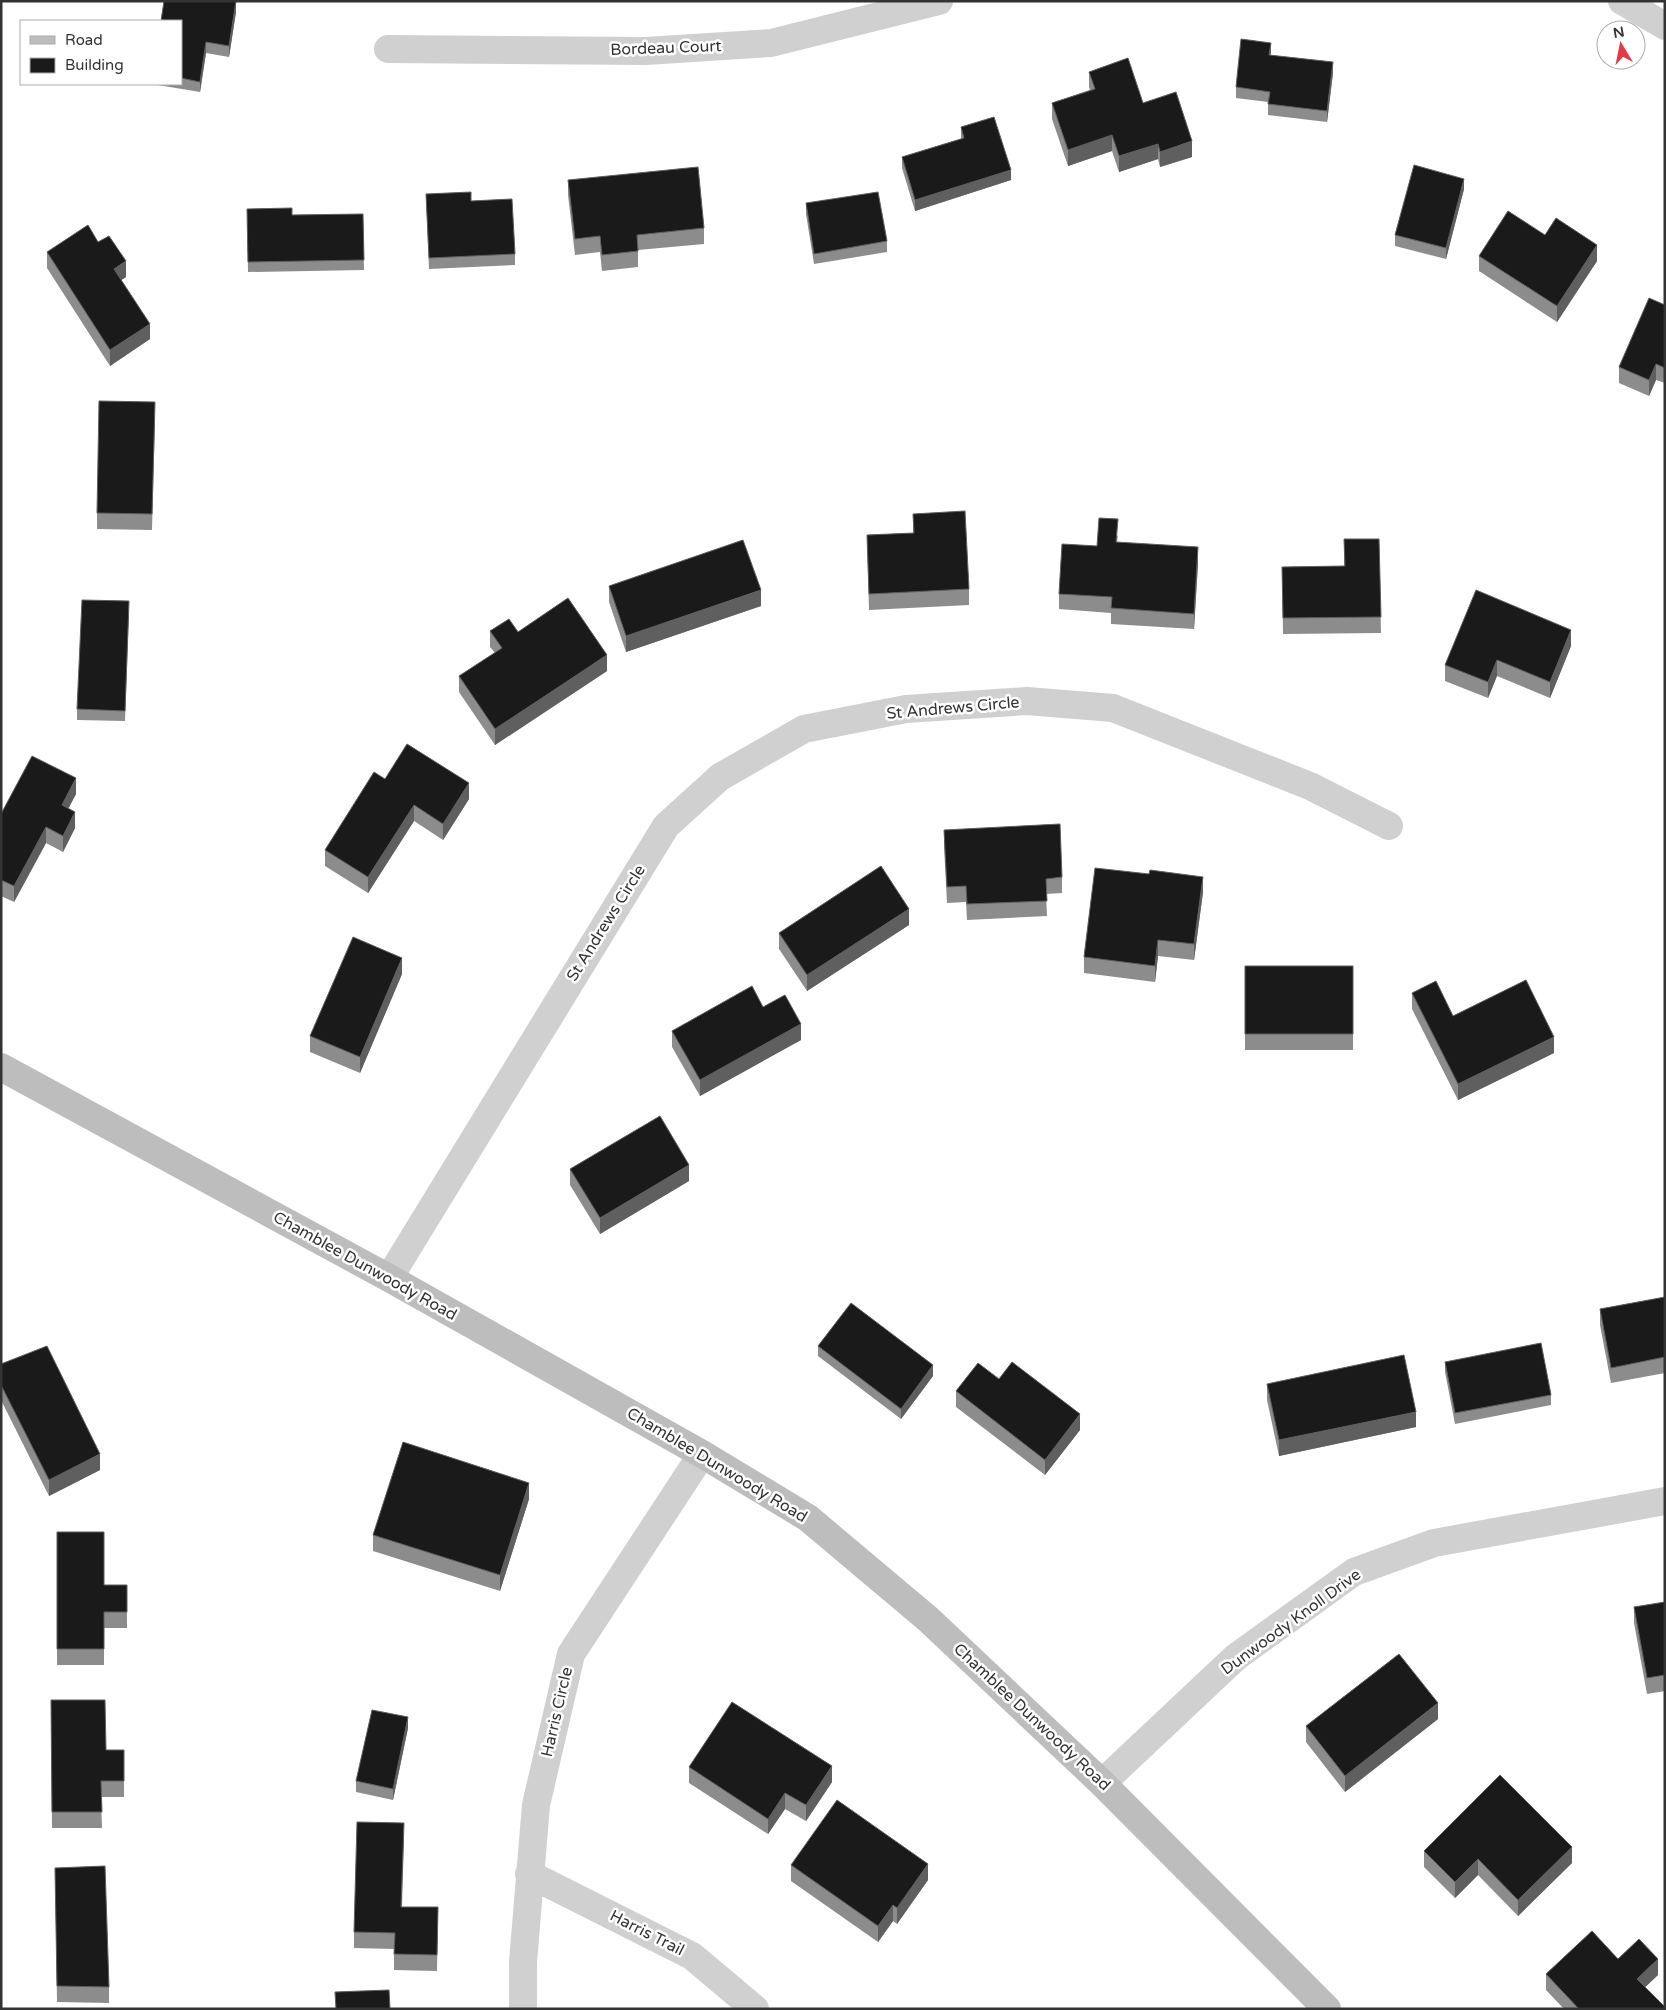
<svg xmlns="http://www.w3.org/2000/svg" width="1666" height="2010" viewBox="0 0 1666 2010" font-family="'Varela Round',sans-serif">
	<rect width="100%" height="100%" fill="#fff"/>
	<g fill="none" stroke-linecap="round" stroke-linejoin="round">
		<path stroke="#d0d0d0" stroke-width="28" d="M1622,1L1665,26
			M388,49L646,51L771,43L939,1
			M389,1278L666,826L720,777L804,729L906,709L1027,701L1113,708L1310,786L1389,826
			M1102,1783L1236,1657L1354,1572L1434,1543L1665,1501
			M529,1874L692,1956L755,2009
			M523,2009V1962L536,1805L571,1654L702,1454"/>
		<path stroke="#bdbdbd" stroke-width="28" d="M1,1067L389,1278L702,1454L808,1518L928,1619L1102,1783L1327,2009"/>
	</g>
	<path fill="#8c8c8c" d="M236,12L229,57L206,53L200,92L152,84H181V21Z
		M1271,55L1333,73L1327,122L1268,115V102L1236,98V87Z
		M1089,72L1143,103L1192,157L1160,167L1158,159L1119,172L1112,151L1068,166L1052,119V103L1090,90L1089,87Z
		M961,127L1011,180L915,211L902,168V157L961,139Z
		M568,180L704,228V244L638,250V267L602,271L600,252L575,255L568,195Z
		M1464,189L1446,259L1395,246V235Z
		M426,194L471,201L515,254V265L429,269Z
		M806,203L887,241V252L814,264L806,214Z
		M247,209L292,215L363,214L364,270L248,272Z
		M98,242L126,277L121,280L150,339L110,366L47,268V252Z
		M1479,256L1597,261L1557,322L1479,271Z
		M1665,305V383L1656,380L1649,396L1619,383V367Z
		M155,418L152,530L97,529V513Z
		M913,514L969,589V605L869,610L867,535L913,533Z
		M1118,535L1117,542L1198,563L1194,629L1111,624V613L1059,609V594Z
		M1344,539H1379L1381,633L1283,634L1282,567L1344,566Z
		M609,586L761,606L626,652L609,602Z
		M129,612L125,721L77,720V709Z
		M490,631L518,632L607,671L495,745L459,692V676L495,653L490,647Z
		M1571,646L1550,698L1497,676L1488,698L1445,681V665Z
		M385,779L469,799L443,840L414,821L368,893L325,866V850Z
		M76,794L68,808L75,828L63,852L46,843L14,902L1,896V814Z
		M944,830L1062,877V893L1046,894L1047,916L967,920L966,902L947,903L944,846Z
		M1203,892L1194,960L1158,956L1155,982L1084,973V957Z
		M909,925L807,991L779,949V933Z
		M1245,966H1353V1050H1245Z
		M402,974L360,1073L310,1052V1036Z
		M1412,993L1453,1016L1554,1053L1458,1100L1412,1009Z
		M763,1007L801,1040L700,1096L672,1047V1031Z
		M570,1169L689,1181L600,1234L570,1185Z
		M1665,1297V1373L1611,1383L1600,1325V1309Z
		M818,1346L933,1376L901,1419L818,1356Z
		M1445,1362L1551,1395V1405L1455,1424L1445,1372Z
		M1,1364L100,1470L49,1496L1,1400Z
		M999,1379L1080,1430L1045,1475L956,1407V1391Z
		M1267,1384L1416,1427L1279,1456L1267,1400Z
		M529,1499L500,1591L373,1551V1535Z
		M57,1532L127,1612V1628H104V1665H57Z
		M1665,1602V1691L1647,1694L1634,1623V1607Z
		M51,1700L106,1750H124V1797H101L102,1828H52Z
		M1438,1719L1345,1792L1306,1742V1726Z
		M408,1728L393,1800L356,1792V1781Z
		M689,1767L832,1782L806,1821L785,1809L768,1834L689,1783Z
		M404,1839L402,1907H438L437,1971L394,1970V1949L354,1948V1932Z
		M1424,1851L1572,1863L1518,1916L1478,1875L1455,1898L1424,1867Z
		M791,1865L928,1880L897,1924L893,1921L878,1942L791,1881Z
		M55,1868L109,1987V2003L57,2002Z
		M1618,1959L1658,1975L1645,1987L1665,2009H1564L1546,1990V1974Z"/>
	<path fill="#5f5f5f" d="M236,1V12L229,57V46Z
		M206,42V53L200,92V82Z
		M1271,43V53L1269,65V55Z
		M1333,62V73L1327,122V111Z
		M1112,135V151L1068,166V150Z
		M1192,141V157L1160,167V152Z
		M1158,144V159L1119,172V156Z
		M1011,170V180L915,211V200Z
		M1464,179V189L1446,259V248Z
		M1597,245V261L1557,322V306Z
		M126,261V277L114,285V269Z
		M150,324V339L110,366V350Z
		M1656,364V380L1649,396V380Z
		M1198,547V563L1194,629V614Z
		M761,590V606L626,652V636Z
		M1571,630V646L1550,698V682Z
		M607,655V671L495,745V729Z
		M1497,660V676L1488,698V682Z
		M76,778V794L62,821V805Z
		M469,783V799L443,840V824Z
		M414,805V821L368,893V877Z
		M75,812V828L63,852V836Z
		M46,827V843L14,902V886Z
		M1203,877V892L1194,960V944Z
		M909,909V925L807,991V975Z
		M1158,940V956L1155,982V966Z
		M402,958V974L360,1073V1057Z
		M801,1024V1040L700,1096V1080Z
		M1554,1037V1053L1458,1100V1084Z
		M689,1165V1181L600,1234V1218Z
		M933,1365V1376L901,1419V1409Z
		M1416,1412V1427L1279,1456V1440Z
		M1080,1414V1430L1045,1475V1460Z
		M100,1454V1470L49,1496V1480Z
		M529,1483V1499L500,1591V1575Z
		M1438,1703V1719L1345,1792V1776Z
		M408,1717V1728L393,1800V1789Z
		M832,1766V1782L806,1821V1805Z
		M785,1793V1809L768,1834V1819Z
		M1572,1847V1863L1518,1916V1900Z
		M1478,1859V1875L1455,1898V1882Z
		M928,1864V1880L897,1924V1908Z
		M893,1905V1921L878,1942V1926Z
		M1658,1959V1975L1637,1995V1979Z"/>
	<path fill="#1a1a1a" stroke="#5f5f5f" d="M164,1H236L229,46L206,42L200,82L181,78V21H161Z
		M1241,39L1271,43L1269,55L1333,62L1327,111L1268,104L1270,92L1236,87Z
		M1128,58L1143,103L1176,92L1192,141L1160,152L1158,144L1119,156L1112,135L1068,150L1052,103L1095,89L1089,72Z
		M994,117L1011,170L915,200L902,157L964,138L961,127Z
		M1414,165L1464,179L1446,248L1395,235Z
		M698,167L704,228L637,235L638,251L602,255L600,236L575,239L568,180Z
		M471,192V201L512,199L515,254L429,258L426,194Z
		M878,192L887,241L814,254L806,203Z
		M292,208V215L363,214L364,260L248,262L247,209Z
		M1508,211L1545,235L1556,218L1597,245L1557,306L1479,256Z
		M88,225L98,242L109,236L126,261L114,269L150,324L110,350L47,252Z
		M1649,298L1665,305V368L1656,364L1649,380L1619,367Z
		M99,401L155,402L152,514L97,513Z
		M965,511L969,589L869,594L867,535L914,533L913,514Z
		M1099,518L1118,519L1116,542L1198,547L1194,614L1111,608L1112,597L1059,594L1062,544L1097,546Z
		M1344,539H1379L1381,617L1283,618L1282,567L1345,566Z
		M743,540L761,590L626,636L609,586Z
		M1476,590L1571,630L1550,682L1497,660L1488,682L1445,665Z
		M568,598L607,655L495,729L459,676L502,648L490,631L509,619L518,632Z
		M82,600L129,601L125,711L77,709Z
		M407,744L469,783L443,824L414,805L368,877L325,850L374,772L385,779Z
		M32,756L76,778L62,805L75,812L63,836L46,827L14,886L1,880V814Z
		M1060,824L1062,877L1046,879L1047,901L967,904L966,886L947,887L944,830Z
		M881,866L909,909L807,975L779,933Z
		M1095,868L1149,874L1150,870L1203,877L1194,944L1158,940L1155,966L1084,957Z
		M353,937L402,958L360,1057L310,1036Z
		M1245,966H1353V1034H1245Z
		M1526,980L1554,1037L1458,1084L1412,993L1436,981L1453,1016Z
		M752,986L763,1007L785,995L801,1024L700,1080L672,1031Z
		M660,1116L689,1165L600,1218L570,1169Z
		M1665,1297V1357L1611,1368L1600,1309Z
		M851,1303L933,1365L901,1409L818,1346Z
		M1541,1343L1551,1395L1455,1413L1445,1362Z
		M47,1346L100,1454L49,1480L1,1385V1364Z
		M1404,1355L1416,1412L1279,1440L1267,1384Z
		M1012,1362L1080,1414L1045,1460L956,1391L978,1363L999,1379Z
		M403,1442L529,1483L500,1575L373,1535Z
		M57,1532H104V1585H127V1612H104V1649H57Z
		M1665,1602V1675L1647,1678L1634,1607Z
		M1399,1654L1438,1703L1345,1776L1306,1726Z
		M51,1700H105L106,1750H124V1781H101L102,1812H52Z
		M732,1702L832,1766L806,1805L785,1793L768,1819L689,1767Z
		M372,1710L408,1717L393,1789L356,1781Z
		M1500,1775L1572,1847L1518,1900L1478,1859L1455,1882L1424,1851Z
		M837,1800L928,1864L897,1908L893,1905L878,1926L791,1865Z
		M357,1822L404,1823L401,1907H438L437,1955L394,1954L395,1933L354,1932Z
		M105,1866L109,1987L57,1986L55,1868Z
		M1592,1931L1618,1959L1639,1939L1658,1959L1637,1979L1665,2007V2009H1579L1546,1974Z
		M389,1990L390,2009H336L335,1992Z"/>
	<g text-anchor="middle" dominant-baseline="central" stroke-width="5" stroke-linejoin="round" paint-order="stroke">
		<g font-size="16" fill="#333" stroke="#fff">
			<text transform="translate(666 48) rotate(-2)">Bordeau Court</text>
			<text transform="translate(953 708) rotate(-5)">St Andrews Circle</text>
			<text transform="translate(606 923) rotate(-58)">St Andrews Circle</text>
			<text transform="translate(365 1266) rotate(29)">Chamblee Dunwoody Road</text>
			<text transform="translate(717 1465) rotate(31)">Chamblee Dunwoody Road</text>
			<text transform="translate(1291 1622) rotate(-36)">Dunwoody Knoll Drive</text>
			<text transform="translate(557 1712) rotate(-77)">Harris Circle</text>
			<text transform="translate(1032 1717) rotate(43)">Chamblee Dunwoody Road</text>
			<text transform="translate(647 1933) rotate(27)">Harris Trail</text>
		</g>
	</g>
	<rect width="1666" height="2010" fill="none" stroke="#333333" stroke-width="5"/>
	<rect x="20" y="20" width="162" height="65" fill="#ffffff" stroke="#adadad"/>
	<rect x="30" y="36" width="25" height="8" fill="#bdbdbd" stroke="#adadad"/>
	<text x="65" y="45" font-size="15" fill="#333333">Road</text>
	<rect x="30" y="58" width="25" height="15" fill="#1a1a1a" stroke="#adadad"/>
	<text x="65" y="70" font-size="15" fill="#333333">Building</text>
	<g transform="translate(1621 45) rotate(350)"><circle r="24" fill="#ffffff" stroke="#adadad"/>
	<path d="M0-4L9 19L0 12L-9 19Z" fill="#e63946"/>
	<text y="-8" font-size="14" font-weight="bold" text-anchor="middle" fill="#333333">N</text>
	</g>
</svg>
